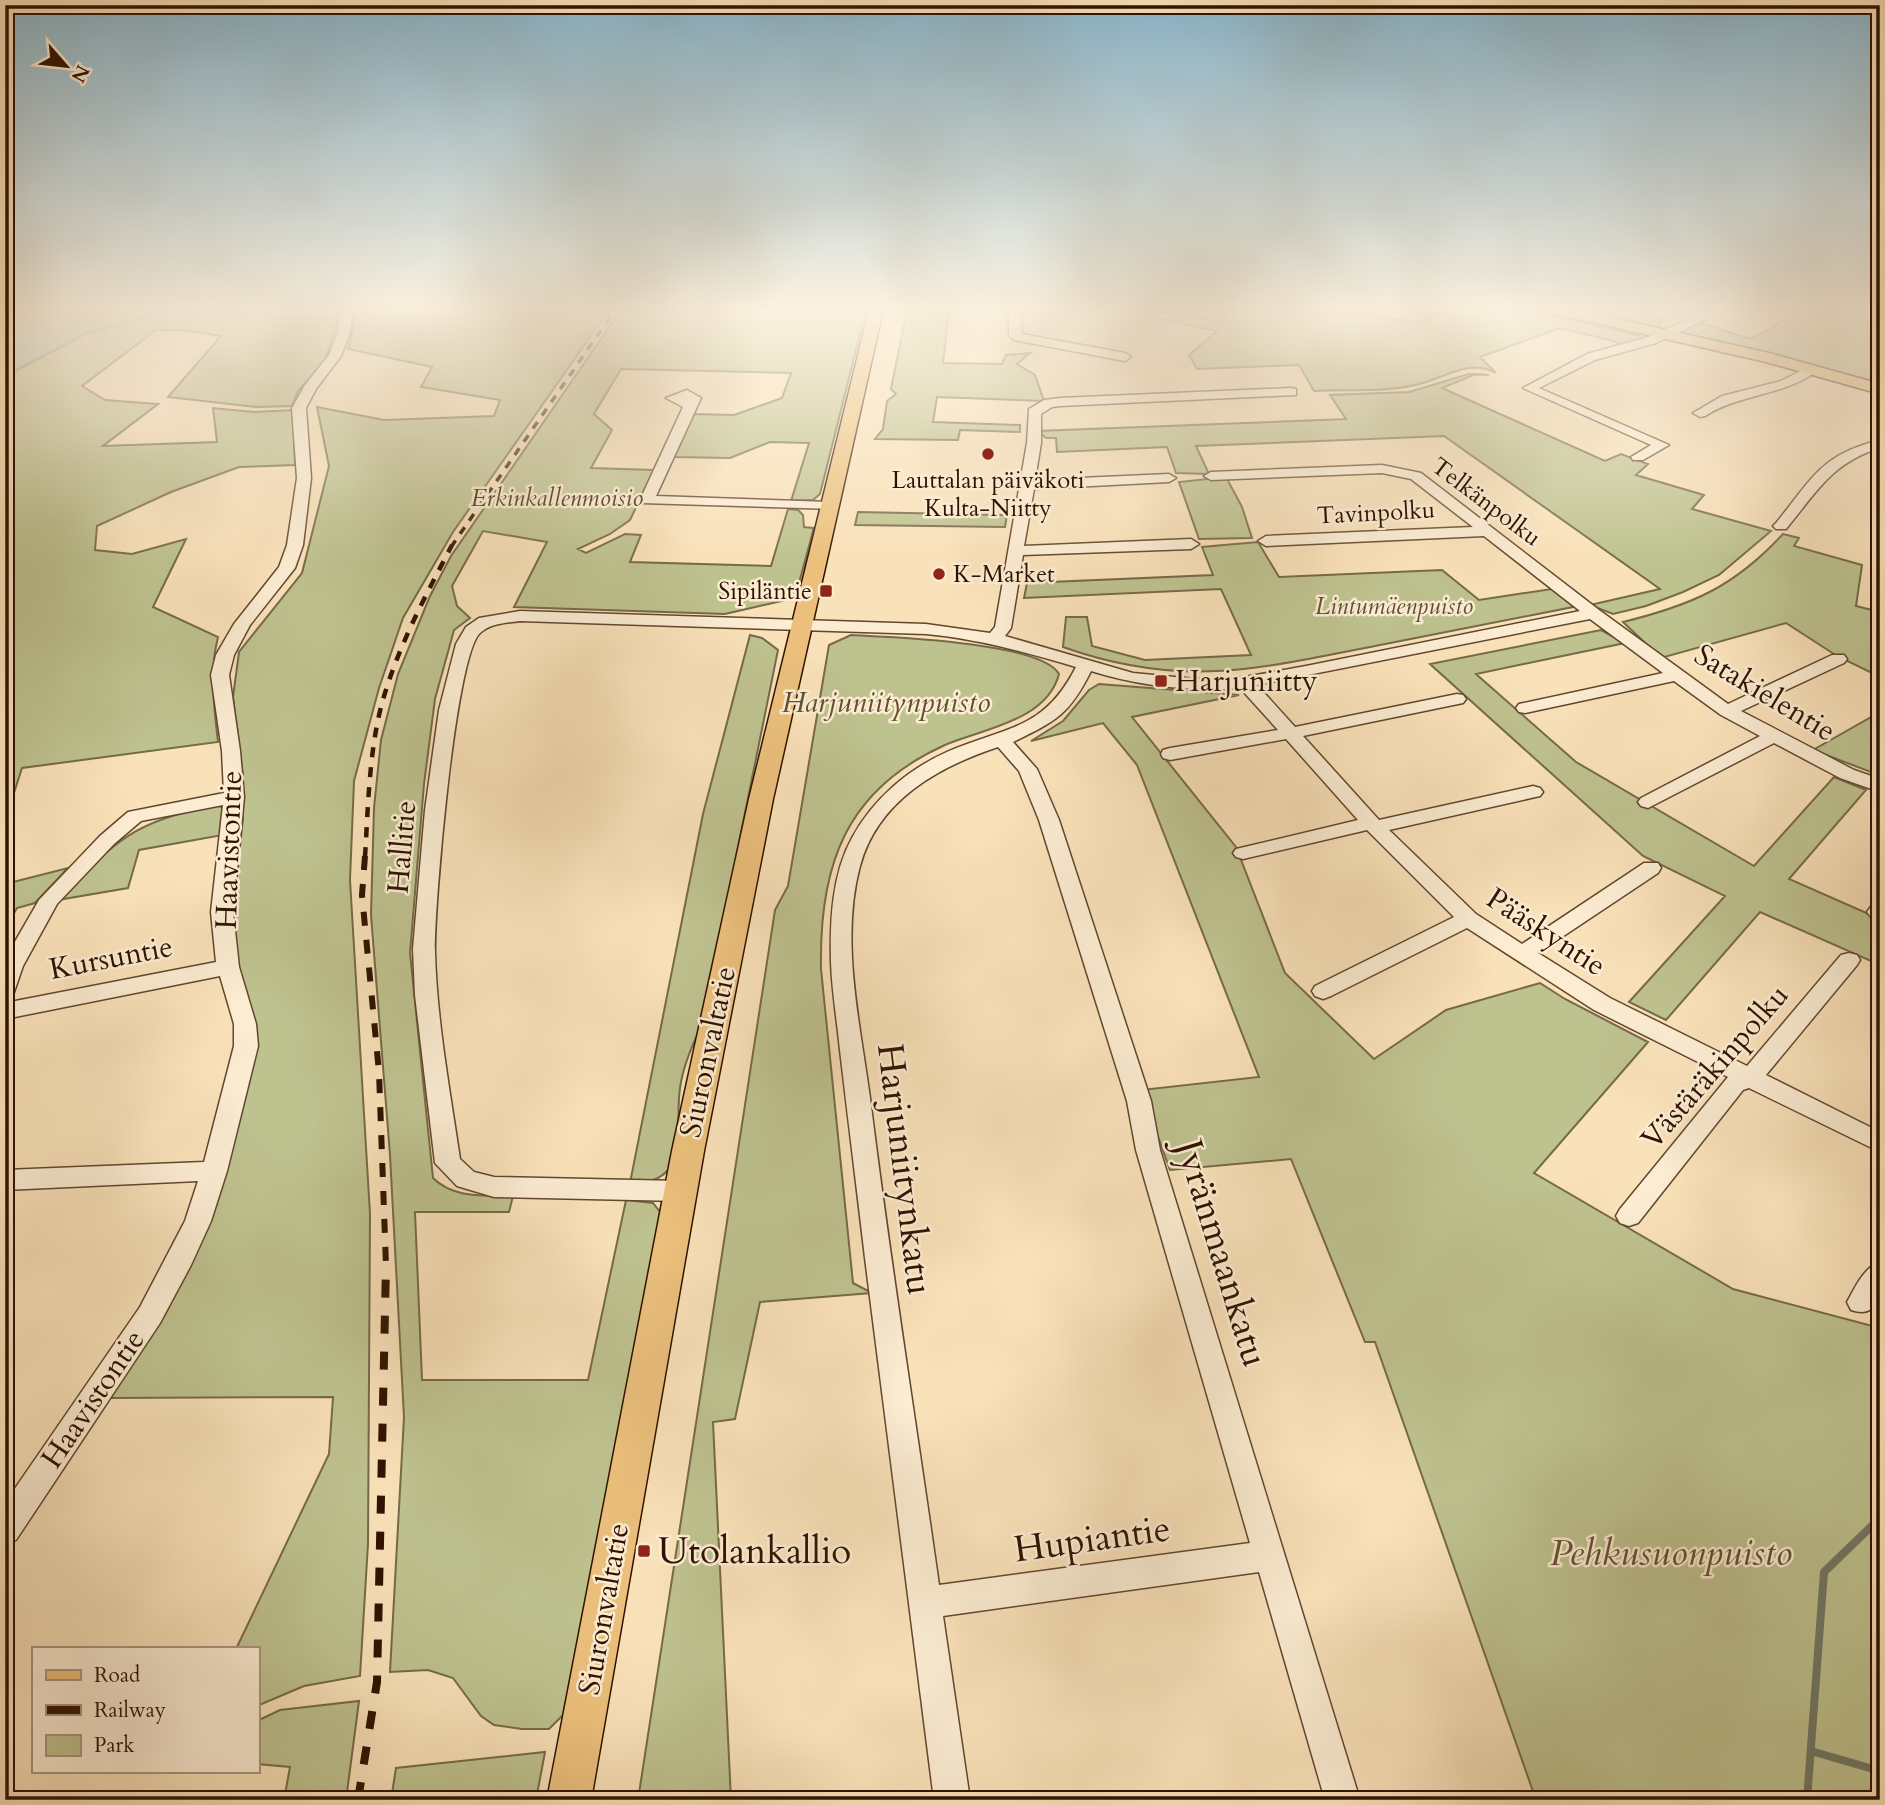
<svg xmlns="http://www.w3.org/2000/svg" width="1885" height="1805" viewBox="0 0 1885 1805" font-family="Cardo,serif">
	<rect width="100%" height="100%" fill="#f9e1b9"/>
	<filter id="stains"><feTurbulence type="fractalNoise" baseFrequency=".00286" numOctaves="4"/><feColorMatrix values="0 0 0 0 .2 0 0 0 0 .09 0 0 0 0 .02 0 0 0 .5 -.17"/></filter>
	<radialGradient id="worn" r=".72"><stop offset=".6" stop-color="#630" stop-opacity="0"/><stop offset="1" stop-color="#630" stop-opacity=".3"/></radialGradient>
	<path fill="#bec28f" stroke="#766a48" stroke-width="2" d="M172,310H341L325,361L298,391L292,406L257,407L168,397L221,336L183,330H156L82,386L105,400L158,404L103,446L217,442L213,408L254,412L293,410L295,465L239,467L171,492L97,526L95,550L132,554L186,539L153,607L218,637C209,673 214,706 218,742L22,768L12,799L5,800V376L87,333Z
		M357,310H609L453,532L403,618L379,688L354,781L350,880L370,1214L368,1544L360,1676L304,1686L257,1706V1649H236L329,1454L333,1397L107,1398L164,1316L209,1226L252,1066L237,966L232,916L243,818V776L233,697L239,652L302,573L329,466L317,407L384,420L494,416L500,400L421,387L432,367L348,349Z
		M621,310H866L820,494L813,500L791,501L809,443L770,442L730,458L674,457L694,414L734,415L782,398L791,373L621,369L594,414L612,430L591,468L654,470L630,520L610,534L578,549L586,553L625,534L641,535L630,562L771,566L788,509L798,510L803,515L804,527L813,528V531L795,598L725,614L514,607L547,542L483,531L452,586L457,606L470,618L454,630L435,699L424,784L410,953L433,1178C454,1199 485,1195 513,1196L509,1212H415L422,1380H588L626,1200L653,1203L660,1212L664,1225L563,1715L549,1729H522L494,1725L481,1716L453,1678L428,1670L390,1672L404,1417L390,1155L371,915L374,808L381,740L398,674L430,596L451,556Z
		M907,310H949L943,363L1002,364L1006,355L1030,353L1017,364L1035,375L1044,401L937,397L933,422L1020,425V432L960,430L958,440L875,439L883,429L887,401L896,394L891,389Z
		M1231,310H1358L1381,318L1421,322L1433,317L1416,310L1441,314L1451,310H1528L1640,336L1642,339L1623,346L1614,341L1560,328L1480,357L1496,373C1471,359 1447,376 1423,383C1389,393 1349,389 1314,391L1299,365L1197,369L1189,355L1217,331L1183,324L1191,316L1220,321Z
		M1564,310H1635L1659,318L1662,323L1652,329Z
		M1797,310H1880V383L1775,354L1679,333L1699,322L1750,339L1771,329Z
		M1469,374L1489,375L1476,374L1442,388L1605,461L1621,454L1648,464L1636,475L1704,495L1692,509L1771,531L1719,575L1683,592L1646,606L1613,614L1590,605L1660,589L1444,436L1196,446L1209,474L1176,473L1167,447L1057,452L1056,438H1046L1038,431L1346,419L1330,395L1409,392Z
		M1226,477L1242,507L1252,538L1199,539L1179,482Z
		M858,512L1007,515L1005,527L855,525Z
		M1783,534L1799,538L1794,546L1862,565L1856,606L1880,612V677L1837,656L1786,623L1661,658L1623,622C1692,605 1734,587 1783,534Z
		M1258,542L1279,577L1442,570L1479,600L1558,588L1573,607C1507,620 1441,633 1375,646C1257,669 1181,689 1063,647L1066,617H1087L1092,646L1145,660L1251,655L1221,589L1024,598L1027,583L1213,575L1202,547Z
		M1601,630L1625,643L1476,674L1576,762L1754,866L1834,777L1866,790L1789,879L1880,919V965L1760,912L1666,1020L1629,1002L1725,896L1643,856L1430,664Z
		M750,635L762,638L778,650L702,1025C692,1045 683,1066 680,1088C674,1129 692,1185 630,1183L703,814Z
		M851,635C888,637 1041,642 1059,674C1047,721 982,729 945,745C845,790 819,866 821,969L853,1283L872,1293L760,1302L735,1419L713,1422L731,1800H638L775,910L788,886L829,645Z
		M1099,684L1239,695L1132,717L1236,847L1285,973L1374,1059L1446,1010L1540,983L1565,999L1648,1042L1534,1173L1733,1289L1880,1328V1800H1536L1375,1342H1365L1291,1159L1170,1170L1141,1090L1259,1077L1137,765L1103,723L1031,741L1063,721L1089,690Z
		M1880,712L1879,775L1813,750Z
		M217,805L226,809L223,835L139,850L128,888L58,900C116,840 132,822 217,805Z
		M68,868L35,903L17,908L5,929V884Z
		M359,1701L346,1800H284L290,1767L257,1764V1721L280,1710Z
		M545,1752L536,1800H391L396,1768Z"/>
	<path fill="#9fbea9" stroke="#727965" stroke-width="2" d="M5,310H172L87,333L5,376Z"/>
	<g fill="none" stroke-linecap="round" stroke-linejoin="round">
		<path stroke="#727965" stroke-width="8" d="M1811,1751L1880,1771
			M1807,1800L1824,1572L1880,1518"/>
		<g stroke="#62462e" stroke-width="3">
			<path id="minor" d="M341,310H353L350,332L341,356L316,389L306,408L311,478L303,545L295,568L250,625L234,655L229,675L240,751L244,797L233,912L239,967L256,1024L258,1046L227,1171L211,1221L191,1265L160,1323L16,1540L5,1545V1503L140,1307L185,1221L198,1181L5,1190V1170L204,1162L234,1046V1024L220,976L5,1019V1003L216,962L211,912L223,805L141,821L114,844L57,904L23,966L13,995L5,998V959L39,900L100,836L128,812L224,793L222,751L211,675L216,655L234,624L279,567L287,545L297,478L292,408L305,385L329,355L338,332Z
				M1009,310H1021L1022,334L1125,353L1131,357L1125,361L1014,340L1009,335Z
				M1134,310H1158L1182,318L1176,322Z
				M1708,310H1725L1656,343L1595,360L1539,388L1669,445L1643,460H1633L1631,457L1651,445L1523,388L1587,354L1648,337Z
				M1810,366L1814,367V373C1781,396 1739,394 1705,416L1700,417L1693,413L1722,396L1781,381Z
				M1291,388L1296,389V395L1060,406L1052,407L1041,414V443L1035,480L1169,474L1176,478L1169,482L1034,489L1024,546L1191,539L1199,544L1191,549L1023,555L1011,628L1005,636L1133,673L1206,680L1245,677L1306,666L1580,611L1484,536L1266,546L1258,541L1266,536L1473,527L1411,479L1382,473L1211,480L1204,476L1211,472L1382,465L1421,473L1599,610L1728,704L1832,655H1844L1847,659L1844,663L1741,711L1854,770L1880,779V792L1840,778L1774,743L1648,808L1641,806L1638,802L1641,798L1760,736L1721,715L1674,681L1525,713L1519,712L1516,708L1519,704L1663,673L1590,619L1257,685L1295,727L1457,694L1463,695L1466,699L1463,703L1303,736L1379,820L1533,786L1540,788L1543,792L1540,796L1389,830L1476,914L1522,944L1644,863H1658L1661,868L1658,873L1538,953L1610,998L1747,1066L1841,955L1849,953L1857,955L1860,960L1857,965L1766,1075L1880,1132V1152L1749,1088L1743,1090L1638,1223L1629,1226L1620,1223L1616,1216L1620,1209L1728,1077L1594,1010L1467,928L1331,996L1323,999L1315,996L1312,991L1315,986L1454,917L1367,830L1243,859L1236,857L1233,853L1236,849L1358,820L1286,739L1170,760L1163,758L1161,754L1163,750L1170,748L1278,730L1240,688C1189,692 1140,686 1091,671C1069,715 1056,721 1013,742L1037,769L1059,820L1151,1101L1160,1150L1360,1800H1325L1259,1572L943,1616L970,1800H934C911,1619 888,1439 865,1258C857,1189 848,1120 840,1050C837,1021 832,991 831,962C830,921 832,874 852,838C873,799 908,769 949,751C1008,726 1044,730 1076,667C1026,652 978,639 926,634L520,621C506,623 491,623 480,633C455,656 434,908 435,953C437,1022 450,1091 460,1159L474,1172L494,1177L680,1181L689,1184L693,1191L689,1198L680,1201L494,1197L457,1186L435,1163L415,995L413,949L425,810L439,710L456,644L466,627L479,618L520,611L926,624L990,633L995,627L1027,443L1029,409L1044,400L1060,398ZM998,747L1019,771L1039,820L1127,1101L1136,1150L1250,1543L939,1585C916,1423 890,1260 870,1098C860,1023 840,940 860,866C878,800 938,767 998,747Z
				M687,390L701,398L656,496L830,502L835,503L837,506L835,509L642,503L640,500L683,407L666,398Z
				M1880,440V448C1832,462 1816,493 1786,529H1776L1773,526L1776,523C1813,478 1820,455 1880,440Z
				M1880,902V918L1871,917L1867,912L1873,904Z
				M1880,1262C1880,1283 1884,1321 1851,1310L1847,1302C1855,1288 1864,1267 1880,1262Z"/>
		</g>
		<g stroke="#2f1200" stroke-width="3">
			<path id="major" d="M869,310H883L773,799L704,1151L591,1800H547L672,1151L749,799Z
				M1549,310H1578L1769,353L1880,384V394L1766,362L1556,314Z"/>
		</g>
		<use href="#minor" fill="#fbecd2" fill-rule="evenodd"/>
		<use href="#major" fill="#ecc07c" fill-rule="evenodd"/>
		<path stroke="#2f1200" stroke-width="3.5" stroke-dasharray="8 8" stroke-linecap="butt" d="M451,547L615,310"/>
		<path stroke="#2f1200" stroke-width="4.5" stroke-dasharray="10 10" stroke-linecap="butt" d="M365,857C368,809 369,754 381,707C396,650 425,597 452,545"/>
		<path stroke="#2f1200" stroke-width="6" stroke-dasharray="14 14" stroke-linecap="butt" d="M365,856L362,895L379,1072L386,1266"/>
		<path stroke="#2f1200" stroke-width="8" stroke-dasharray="18 18" stroke-linecap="butt" d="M358,1800L377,1682L386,1265"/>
	</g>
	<linearGradient id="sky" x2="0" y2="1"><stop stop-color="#8bb8cf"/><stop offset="0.55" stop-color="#fcf2e0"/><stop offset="1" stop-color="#fcf2e0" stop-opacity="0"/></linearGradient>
	<rect width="1885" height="563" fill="url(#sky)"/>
	<g fill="#8f2418" stroke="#fbecd2" stroke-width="2.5">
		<circle cx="988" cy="454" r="7"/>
		<circle cx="939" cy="574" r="7"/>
		<rect x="819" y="584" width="14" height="14" rx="3.5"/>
		<rect x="1154" y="674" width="14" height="14" rx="3.5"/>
		<rect x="637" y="1544" width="14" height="14" rx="3.5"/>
	</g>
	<g text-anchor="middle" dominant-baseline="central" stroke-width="5" stroke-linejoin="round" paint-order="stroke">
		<g font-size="24" fill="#2f1200" stroke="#fbecd2">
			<text x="988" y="480">Lauttalan päiväkoti<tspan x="988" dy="28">Kulta-Niitty</tspan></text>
			<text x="953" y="574" text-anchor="start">K-Market</text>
			<text x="812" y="591" text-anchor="end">Sipiläntie</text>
		</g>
		<g font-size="24" font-style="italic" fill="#615032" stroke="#fbecd2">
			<text x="557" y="498">Erkinkallenmoisio</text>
			<text x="1394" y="606">Lintumäenpuisto</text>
		</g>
		<g font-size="24" fill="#2f1200" stroke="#fbecd2">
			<text transform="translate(1486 502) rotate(37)">Telkänpolku</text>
			<text transform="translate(1376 513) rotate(-3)">Tavinpolku</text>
		</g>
		<g font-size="30" fill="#2f1200" stroke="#fbecd2" text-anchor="start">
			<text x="1175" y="681">Harjuniitty</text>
		</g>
		<g font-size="30" fill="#2f1200" stroke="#fbecd2">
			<text transform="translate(1765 693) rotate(31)">Satakielentie</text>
			<text transform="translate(402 847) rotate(-85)">Hallitie</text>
			<text transform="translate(229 850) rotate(-88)">Haavistontie</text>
			<text transform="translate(1546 932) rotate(33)">Pääskyntie</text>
			<text transform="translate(111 958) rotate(-11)">Kursuntie</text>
			<text transform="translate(708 1052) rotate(-78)">Siuronvaltatie</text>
			<text transform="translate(1715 1067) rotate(-49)">Västäräkinpolku</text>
			<text transform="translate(93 1399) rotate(-56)">Haavistontie</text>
			<text transform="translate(604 1609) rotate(-80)">Siuronvaltatie</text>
		</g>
		<g font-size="30" font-style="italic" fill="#615032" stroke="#fbecd2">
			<text x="886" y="702">Harjuniitynpuisto</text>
		</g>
		<g font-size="37" fill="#2f1200" stroke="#fbecd2">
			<text transform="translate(905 1169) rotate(83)">Harjuniitynkatu</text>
			<text transform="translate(1222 1253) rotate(73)">Jyränmaankatu</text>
			<text transform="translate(1092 1539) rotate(-8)">Hupiantie</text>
		</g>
		<g font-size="37" fill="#2f1200" stroke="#fbecd2" text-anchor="start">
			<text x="658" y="1551">Utolankallio</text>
		</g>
		<g font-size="37" font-style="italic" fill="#615032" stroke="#fbecd2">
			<text x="1671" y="1553">Pehkusuonpuisto</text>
		</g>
	</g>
	<rect width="1885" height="1805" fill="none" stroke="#f9e1b9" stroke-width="28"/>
	<rect x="7" y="7" width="1871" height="1791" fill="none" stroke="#2f1200" stroke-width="3.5"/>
	<rect x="14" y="14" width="1857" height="1777" fill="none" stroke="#2f1200" stroke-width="2"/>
	<rect x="32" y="1647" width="228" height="126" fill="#fbecd2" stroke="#a9957e" stroke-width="2"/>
	<rect x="46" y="1670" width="35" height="10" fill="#ecc07c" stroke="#a9957e" stroke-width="2"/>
	<text x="94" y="1682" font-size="21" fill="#2f1200">Road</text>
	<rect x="46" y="1705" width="35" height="10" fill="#2f1200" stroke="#a9957e" stroke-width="2"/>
	<text x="94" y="1717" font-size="21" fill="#2f1200">Railway</text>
	<rect x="46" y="1735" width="35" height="21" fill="#bec28f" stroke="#a9957e" stroke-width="2"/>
	<text x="94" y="1752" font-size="21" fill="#2f1200">Park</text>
	<g transform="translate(66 66) rotate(118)" stroke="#fbecd2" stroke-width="5" paint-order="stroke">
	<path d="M0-5L12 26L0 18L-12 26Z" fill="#2f1200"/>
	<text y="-10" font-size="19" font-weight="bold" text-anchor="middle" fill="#2f1200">N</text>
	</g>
	<rect width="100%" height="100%" filter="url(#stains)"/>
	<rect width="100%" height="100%" fill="url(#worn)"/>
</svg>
